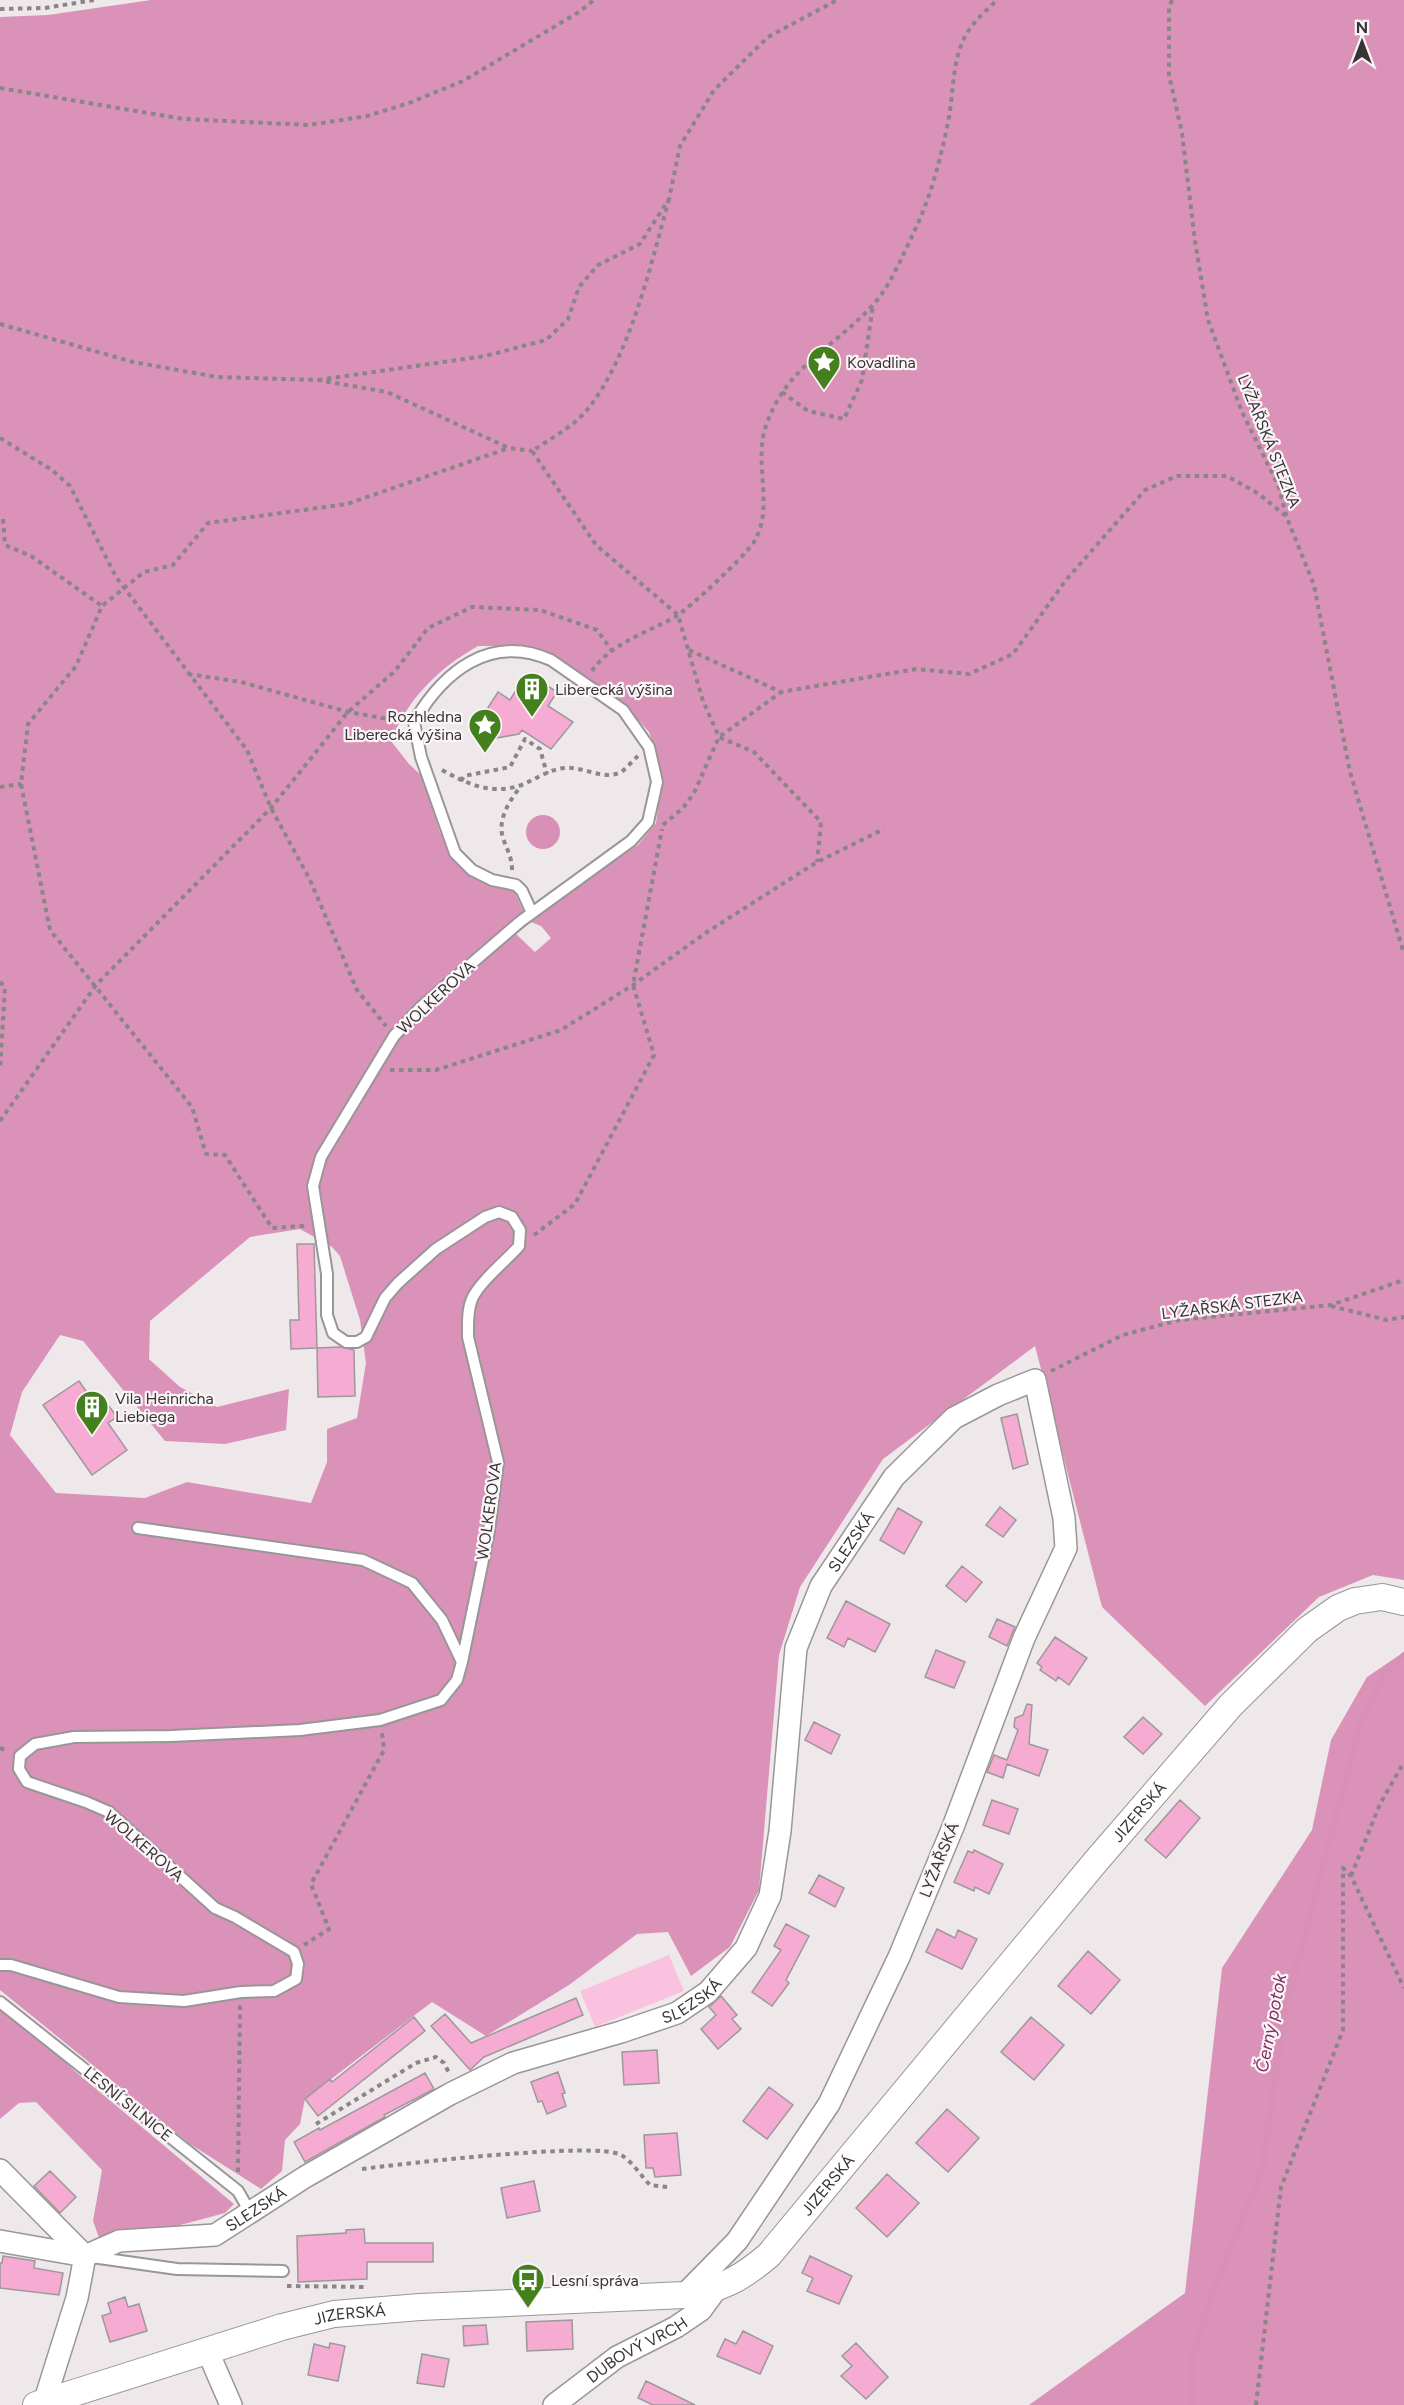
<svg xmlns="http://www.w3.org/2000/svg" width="1404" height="2405" viewBox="0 0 1404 2405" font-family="Figtree,sans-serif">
	<rect width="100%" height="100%" fill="#eee8eb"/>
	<path fill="#fbc2e0" d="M669,1955L684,1991L595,2027L580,1991Z"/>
	<path fill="#da92b9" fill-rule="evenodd" d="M151,0H1404V1580L1373,1575L1319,1597L1205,1706L1102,1607L1035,1346L883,1459L800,1587L779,1655L759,1890L730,1947L691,1976L668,1932L637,1934L569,1985L486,2036L432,2002L305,2099L300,2124L285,2140L282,2171L261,2189L190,2144L0,1990V17L48,15ZM478,646H509L542,651L587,678L629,710L649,732L658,756L661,784L656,823L638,845L526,917L514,891L506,884L485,882L467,874L451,856L440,832L422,776L409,764L391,741C408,698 439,668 478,646ZM531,922L541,926L551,938L535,952L516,934ZM300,1229L332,1247L340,1256L360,1320L366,1363L357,1418L327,1429V1462L311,1503L187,1482L145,1498L56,1493L10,1435L22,1392L60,1335L83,1341L165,1441L225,1444L286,1430L289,1389L217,1407L180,1387L149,1359L150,1321L250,1237Z
		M1404,1652V2405H1029L1185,2293L1222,1968L1312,1830L1331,1740L1367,1677Z
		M0,2002L77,2073L234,2204L225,2213L102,2246L93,2221L102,2170L36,2102L19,2103L0,2119Z"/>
	<path fill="#d890b7" d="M526 832a17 17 0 1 1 34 0a17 17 0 1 1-34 0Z"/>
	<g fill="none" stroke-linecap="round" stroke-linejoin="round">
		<path stroke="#d890b7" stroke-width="6" d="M1191,2405L1193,2355L1213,2292L1262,2170L1285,2010L1361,1722L1382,1677L1404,1655"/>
	</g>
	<path fill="#f5abd2" stroke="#9d989a" stroke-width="1.5" d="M532,676L557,692L548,706L573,722L551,749L522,730L519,734L486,740L482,717L498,692L510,700L518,687L523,690Z
		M297,1244H314L317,1348L291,1349L290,1320H299Z
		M341,1347L354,1350L355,1396L318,1397L317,1348Z
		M79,1381L98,1408L106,1402L117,1417L108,1423L127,1450L92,1475L43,1405Z
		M1017,1414L1028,1464L1013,1469L1001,1418Z
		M1000,1507L1016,1520L1003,1537L986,1525Z
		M898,1508L922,1522L904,1554L880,1540Z
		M962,1566L982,1582L966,1602L946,1586Z
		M846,1601L890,1624L875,1652L848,1638L844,1647L827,1638Z
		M997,1619L1015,1627L1007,1646L989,1637Z
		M1055,1637L1087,1658L1069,1685L1058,1677L1056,1681L1040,1670L1042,1667L1037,1663Z
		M936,1650L965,1662L954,1688L925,1677Z
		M1027,1704L1032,1705L1029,1744L1048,1750L1039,1776L1007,1764L1003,1778L987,1772L994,1755L1007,1760L1018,1730L1014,1727L1015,1718L1023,1715Z
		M1143,1717L1162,1734L1143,1754L1124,1737Z
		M814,1722L840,1735L831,1754L805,1740Z
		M992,1800L1018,1809L1009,1834L983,1825Z
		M1180,1800L1200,1818L1166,1858L1145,1840Z
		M974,1850L1003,1864L989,1894L975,1887L974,1891L954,1882L968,1851L973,1853Z
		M819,1875L844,1888L835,1907L809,1893Z
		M786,1924L809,1936L786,1980L789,1983L772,2006L752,1992L781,1950L774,1946Z
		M937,1929L955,1938L958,1930L977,1939L962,1969L926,1952Z
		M1088,1951L1120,1980L1091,2014L1058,1986Z
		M721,1996L737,2015L732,2019L741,2029L718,2049L701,2029L716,2015L709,2007Z
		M576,1998L583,2015L484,2057L470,2070L431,2026L445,2014L471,2043Z
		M414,2017L425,2031L318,2116L305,2099L330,2079L332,2082Z
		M1031,2017L1064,2045L1034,2080L1001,2052Z
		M657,2050L659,2083L624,2085L622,2052Z
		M558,2072L565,2093L562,2094L566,2106L547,2114L542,2101L538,2102L531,2082Z
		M425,2073L434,2089L384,2115L385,2117L305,2162L294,2142L319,2128L320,2130Z
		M769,2087L793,2105L767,2139L743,2121Z
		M947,2109L979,2138L948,2172L916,2143Z
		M677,2133L681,2175L655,2177L653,2168H646L644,2135Z
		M50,2171L76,2197L60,2213L34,2186Z
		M887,2174L919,2203L887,2237L856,2208Z
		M534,2181L540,2211L507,2218L501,2188Z
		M364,2229L365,2243H433V2262H367V2279L298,2282L297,2236L346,2233V2230Z
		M3,2256L35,2261L34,2268L63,2273L59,2295L0,2288V2263H2Z
		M810,2256L852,2276L839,2304L807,2291L813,2278L802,2273Z
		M125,2297L128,2307L139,2304L147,2331L110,2342L102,2316L111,2313L108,2303Z
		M572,2320L573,2349L527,2351L526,2322Z
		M486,2325L488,2344L464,2346L463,2326Z
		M743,2331L773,2346L760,2374L717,2356L725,2339L736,2344Z
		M330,2343L345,2346L338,2381L308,2375L314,2344L329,2348Z
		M856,2343L888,2377L866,2399L841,2376L852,2366L842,2356Z
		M422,2354L449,2359L444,2387L417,2383Z
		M646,2381L695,2405H653L638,2398Z"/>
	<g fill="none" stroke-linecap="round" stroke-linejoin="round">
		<g stroke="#9a9597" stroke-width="14">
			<path id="service" d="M138,1528L363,1560L412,1583L442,1620L462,1662
				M0,1965H11L119,1997L184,2001L241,1992L274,1991L296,1979L298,1964L294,1952L235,1917L215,1908L109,1812L86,1802L27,1782L19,1769L20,1756L35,1744L74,1737L171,1736L300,1730L380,1720L441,1700L457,1680L462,1662L489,1531L498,1462L468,1337C468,1325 467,1311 472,1299C480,1281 506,1261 519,1246L520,1230L512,1217L499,1212L485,1217L436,1249L398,1283L385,1298L366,1337L357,1342H346L333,1333L327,1315V1274L313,1186L321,1157L394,1036L421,1007L521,921L631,841L648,822L657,782L649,747L623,710L551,660C490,633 443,672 414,722L421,757L455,853L472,870L492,880L516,885L522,891L532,913
				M0,2002L238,2191L250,2212
				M92,2257L177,2269L283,2271"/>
		</g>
		<g stroke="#9a9597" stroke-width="24">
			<g id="minor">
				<path d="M0,2170L85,2256L77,2298L44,2403"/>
				<path id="s1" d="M0,2241L85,2256L119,2241L215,2235L305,2177L450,2094L513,2063L621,2032L677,2013L708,1992L746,1948L770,1896L780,1831L796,1648L821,1586L894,1477L954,1418L998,1395L1035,1380L1064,1518L1066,1548L1024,1638L953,1827L899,1957L829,2104L737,2241L684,2295"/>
				<path d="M208,2352L231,2405"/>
				<path id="s2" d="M554,2405L617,2357L676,2327L701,2310L717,2288"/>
			</g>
		</g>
		<g stroke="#9a9597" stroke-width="28">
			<g id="tertiary">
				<path id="s3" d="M36,2405L282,2327L334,2314L420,2307L684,2295C720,2290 741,2279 769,2255L1097,1860L1231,1705L1307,1630L1338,1608L1355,1601L1382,1597L1404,1602"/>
			</g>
		</g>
		<path stroke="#8a8587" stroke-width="4" stroke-dasharray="4.5 4.5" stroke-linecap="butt" d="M1172,0L1169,7V75L1182,133L1195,241L1208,320L1242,412L1278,485L1287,518L1314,585L1350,772L1404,954
			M0,9L45,8L94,0
			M0,88L184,119L309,125L367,116L409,103L463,81L579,12L594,0
			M669,199C651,264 630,357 587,410C573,427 550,439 532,451L596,545L678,615L703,701L719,737L754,752L821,822L817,862
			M0,324L133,362L217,377L318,380L387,392L509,448L532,451
			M318,380L485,356L546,340L568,319L579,287L598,265L640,244L669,199L680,146L714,90L768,37L837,0
			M782,392L808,411L844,419L862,380L873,305
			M0,438L52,470L70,486L116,577L247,750L271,808L310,880L357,990L386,1026
			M3,519L5,545L31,556L102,606
			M689,650L781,692L916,669L969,674L1013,654L1066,580L1145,490L1177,476H1227L1259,494L1287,517
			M592,671C610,644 648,632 675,617C690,608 744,557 754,542C775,507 753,463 766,426C786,366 834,348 873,305C890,286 902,257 913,234C931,197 941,158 949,117C954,88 952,55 969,30C977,18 988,9 997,0
			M188,674L241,682L348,712L400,721
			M442,770C469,785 494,796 524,784C535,779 546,772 558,769C581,763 601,782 621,772C627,768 632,761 638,756
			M461,781L464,776L510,767L525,739L540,749L547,774
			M0,787L21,784
			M663,825L683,808L694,793L719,737L780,693
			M512,870C512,857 507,850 503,838C497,819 510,800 521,786
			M0,982L5,987L0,1070
			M390,1070H436L561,1030L633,985L707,932L817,862L884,829
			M0,1121L96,985L271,808L348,712L395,671L428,628L472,607L540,610L597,630L612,651
			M304,1226L272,1228L225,1155L206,1154L192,1107L50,930L21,784L28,724L76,666L102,606L144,572L173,565L208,523L347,504L509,448
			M534,1235L575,1204L654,1055L633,985L662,829
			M1331,1306L1387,1320L1404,1317
			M1051,1371L1123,1335L1179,1320L1331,1305L1404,1280
			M0,1748L8,1751
			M1351,1876L1380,1804L1404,1762
			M304,1945L329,1929L311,1884L384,1750L382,1733
			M316,2124L416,2063L436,2057L444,2063L449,2073
			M362,2169C400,2164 598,2141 621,2155C632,2161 641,2176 650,2185L668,2187
			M238,2172L240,2005
			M287,2286L367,2287
			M1256,2405L1281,2187L1343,2030V1868L1351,1876L1404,1988"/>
		<use href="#service" stroke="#fff" stroke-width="10"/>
		<use href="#minor" stroke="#fff" stroke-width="21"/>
		<use href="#tertiary" stroke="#fff" stroke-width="26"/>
	</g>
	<defs>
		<g id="sight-pin" transform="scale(1.725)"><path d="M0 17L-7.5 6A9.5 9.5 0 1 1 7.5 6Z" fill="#44811e" stroke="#fbf5f8"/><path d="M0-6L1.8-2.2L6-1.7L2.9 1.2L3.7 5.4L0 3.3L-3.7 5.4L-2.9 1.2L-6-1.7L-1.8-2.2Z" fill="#fff"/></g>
		<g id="building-pin" transform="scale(1.725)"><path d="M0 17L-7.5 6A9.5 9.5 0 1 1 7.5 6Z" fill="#44811e" stroke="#fbf5f8"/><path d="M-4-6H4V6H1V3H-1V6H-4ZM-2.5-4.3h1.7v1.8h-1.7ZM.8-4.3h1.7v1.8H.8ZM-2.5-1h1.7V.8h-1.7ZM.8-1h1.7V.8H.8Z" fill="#fff"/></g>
		<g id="bus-pin" transform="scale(1.725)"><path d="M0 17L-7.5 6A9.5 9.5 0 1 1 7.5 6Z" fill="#44811e" stroke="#fbf5f8"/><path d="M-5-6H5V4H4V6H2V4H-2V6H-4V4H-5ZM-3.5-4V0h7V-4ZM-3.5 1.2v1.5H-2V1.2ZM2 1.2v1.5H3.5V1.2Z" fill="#fff"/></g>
	</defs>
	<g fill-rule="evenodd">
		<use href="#sight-pin" x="824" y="362"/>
		<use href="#building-pin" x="532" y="689"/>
		<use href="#sight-pin" x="485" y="725"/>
		<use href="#building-pin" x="92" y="1407"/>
		<use href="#bus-pin" x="528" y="2280"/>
	</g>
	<g text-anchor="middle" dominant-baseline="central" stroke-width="4.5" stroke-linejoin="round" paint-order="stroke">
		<g font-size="16" fill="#373435" stroke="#fbf5f8" text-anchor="start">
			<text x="847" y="362">Kovadlina</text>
			<text x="555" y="689">Liberecká výšina</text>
			<text x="462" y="716" text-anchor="end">Rozhledna<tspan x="462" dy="18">Liberecká výšina</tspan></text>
			<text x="115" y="1398">Vila Heinricha<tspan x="115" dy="18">Liebiega</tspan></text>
			<text x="551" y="2280">Lesní správa</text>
		</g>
		<g font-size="16" fill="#373435" stroke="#fbf5f8">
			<text transform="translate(1269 441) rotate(68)">LYŽAŘSKÁ STEZKA</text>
			<text transform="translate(436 997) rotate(-43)">WOLKEROVA</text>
			<text transform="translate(1232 1305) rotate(-7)">LYŽAŘSKÁ STEZKA</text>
			<text transform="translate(489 1511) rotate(-82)">WOLKEROVA</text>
			<text stroke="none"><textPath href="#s1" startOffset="1258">SLEZSKÁ</textPath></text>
			<text stroke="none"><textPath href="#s3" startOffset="1335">JIZERSKÁ</textPath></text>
			<text transform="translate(144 1846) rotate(41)">WOLKEROVA</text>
			<text transform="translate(939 1860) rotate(-68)">LYŽAŘSKÁ</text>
			<text stroke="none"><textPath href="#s1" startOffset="754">SLEZSKÁ</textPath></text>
			<text transform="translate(128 2104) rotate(39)">LESNÍ SILNICE</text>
			<text stroke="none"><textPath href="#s3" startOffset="849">JIZERSKÁ</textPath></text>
			<text stroke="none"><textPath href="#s1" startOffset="268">SLEZSKÁ</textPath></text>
			<text stroke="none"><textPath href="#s3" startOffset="327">JIZERSKÁ</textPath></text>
			<text stroke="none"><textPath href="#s2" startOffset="100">DUBOVÝ VRCH</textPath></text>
		</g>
		<g font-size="18" font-style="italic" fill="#832f62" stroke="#fbf5f8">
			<text transform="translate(1271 2023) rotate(-79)">Černý potok</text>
		</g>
	</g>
	<g transform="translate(1362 42)" stroke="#fbf5f8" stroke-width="4.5" paint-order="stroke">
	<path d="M0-4.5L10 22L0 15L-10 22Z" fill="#373435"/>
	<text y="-9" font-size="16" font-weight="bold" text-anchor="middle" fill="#373435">N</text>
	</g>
</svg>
